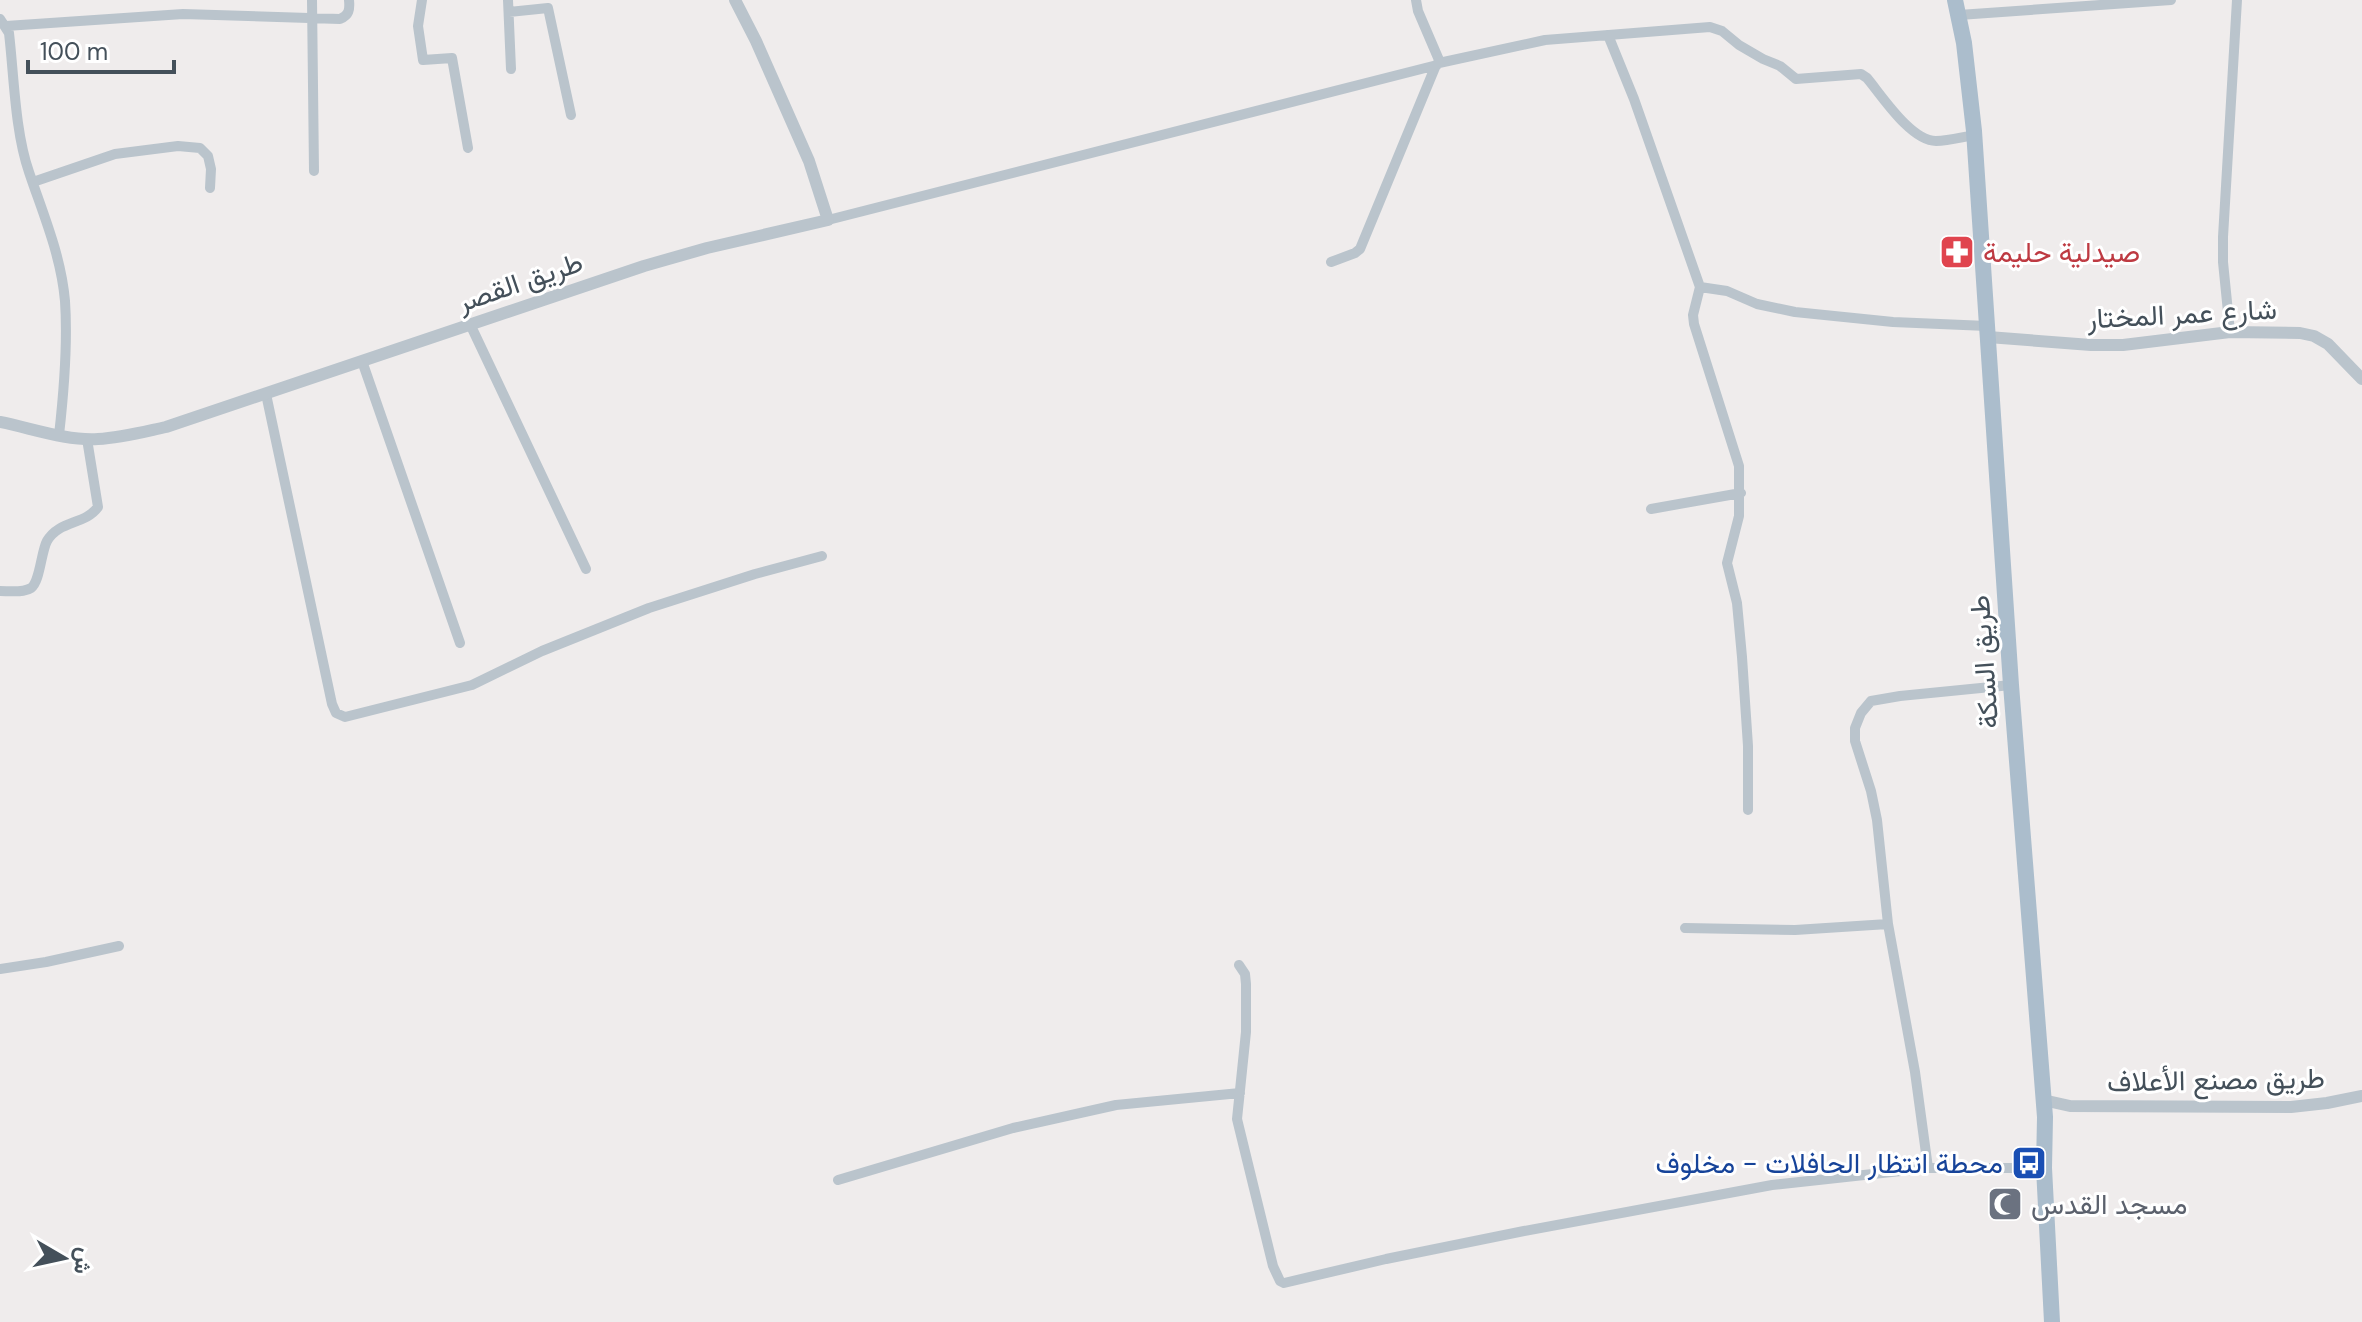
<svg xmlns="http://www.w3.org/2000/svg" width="2362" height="1322" viewBox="0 0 2362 1322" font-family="'DM Sans',Vazirmatn,sans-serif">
	<rect width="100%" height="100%" fill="#efecec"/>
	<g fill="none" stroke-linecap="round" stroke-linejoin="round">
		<path stroke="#bac4cc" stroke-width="10" d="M312,0L314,171
			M422,0L418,26L423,60L452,58L468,148
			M508,0L511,69
			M509,12L548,8L571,115
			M1959,15L2171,0
			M0,19L9,33C14,76 15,132 29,172C43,214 61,255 65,301C68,345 64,391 59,435
			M6,26L183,14L340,19C349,15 350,10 349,0
			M1608,35L1634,99L1700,287L1693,315L1694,324L1739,466V516L1727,563L1737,603L1742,657L1748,746V810
			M1439,63L1545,40L1710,27L1722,31L1739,45L1763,59L1780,66L1796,79L1861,74L1867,78C1882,96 1911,141 1936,141C1949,141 1962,137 1975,135
			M33,182L115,154L178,146L200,148L208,156L211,169L210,188
			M828,220L1437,65L1439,60L1418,11L1416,0
			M1331,262L1355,253L1360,249L1436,65
			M1700,287L1727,291L1757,304L1795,312L1893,322L1987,326
			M470,324L586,569
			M2230,332L2223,262V237L2237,0
			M362,361L460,643
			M266,394L332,704L336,713L345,717L472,685L542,651L649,608L755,574L822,556
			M1651,509L1741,493
			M0,591C9,591 23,593 31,588C40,582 41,552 47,541C59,520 85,525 98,507L87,439
			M1685,928L1795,930L1888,924
			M1239,965L1245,974L1246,984V1032L1237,1119L1273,1266L1280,1281L1284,1283L1386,1259L1524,1231L1772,1185L1928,1168H2044
			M0,969L46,962L119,946
			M1928,1168L1915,1072L1888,924L1877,820L1871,791L1855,741V728L1861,713L1871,701L1900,696L2011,685
			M838,1180L1013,1128L1116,1105L1240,1093"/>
		<path stroke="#bac4cc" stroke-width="12" d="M1988,337L2091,345H2123L2230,332L2300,333L2314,336L2328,344L2362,379
			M0,422C31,428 66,441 98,439C121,438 143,432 166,427L644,266L707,248L828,220L809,161L756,41L735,0
			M2043,1100L2070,1106L2291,1107L2327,1103L2362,1096"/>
		<path stroke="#abbdcc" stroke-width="16" d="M1955,0L1964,43L1974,131L2011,685L2045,1117L2044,1168L2052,1322"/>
	</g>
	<defs>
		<g id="pharmacy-square" transform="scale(1.8)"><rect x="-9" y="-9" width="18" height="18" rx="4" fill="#e0444e" stroke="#fff"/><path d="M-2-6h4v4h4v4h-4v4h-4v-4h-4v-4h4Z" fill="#fff"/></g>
		<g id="bus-square" transform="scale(1.8)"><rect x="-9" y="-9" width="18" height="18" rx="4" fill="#1a4fb4" stroke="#fff"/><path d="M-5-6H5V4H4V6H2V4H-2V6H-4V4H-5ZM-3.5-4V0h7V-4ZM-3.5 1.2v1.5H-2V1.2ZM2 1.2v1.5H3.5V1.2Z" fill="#fff"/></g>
		<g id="mosque-square" transform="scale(1.8)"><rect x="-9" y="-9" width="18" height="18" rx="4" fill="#6b7280" stroke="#fff"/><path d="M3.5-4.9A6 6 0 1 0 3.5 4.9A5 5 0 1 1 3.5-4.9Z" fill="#fff"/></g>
	</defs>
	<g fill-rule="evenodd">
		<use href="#pharmacy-square" x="1957" y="252"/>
		<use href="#bus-square" x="2029" y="1163"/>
		<use href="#mosque-square" x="2005" y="1204"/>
	</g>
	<g text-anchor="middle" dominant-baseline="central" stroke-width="6" stroke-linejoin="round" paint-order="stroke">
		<g font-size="28" fill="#be3a42" stroke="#fff" text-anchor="start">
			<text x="1983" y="252">صيدلية حليمة</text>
		</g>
		<g font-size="28" fill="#44505a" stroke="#fff">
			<text transform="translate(520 282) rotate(-19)">طريق القصر</text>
			<text transform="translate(2182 314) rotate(-3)">شارع عمر المختار</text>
			<text transform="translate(1984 662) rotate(-94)">طريق السكة</text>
			<text transform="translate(2216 1080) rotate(-1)">طريق مصنع الأعلاف</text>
		</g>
		<g font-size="28" fill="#164399" stroke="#fff" text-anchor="end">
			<text x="2003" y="1163">محطة انتظار الحافلات - مخلوف</text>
		</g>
		<g font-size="28" fill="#5b616d" stroke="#fff" text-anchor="start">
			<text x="2031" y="1204">مسجد القدس</text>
		</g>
	</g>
	<g transform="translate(64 1258) rotate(99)" stroke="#ffffff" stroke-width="6" paint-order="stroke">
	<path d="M0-6L14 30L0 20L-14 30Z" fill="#44505a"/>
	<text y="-12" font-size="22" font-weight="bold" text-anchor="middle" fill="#44505a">ش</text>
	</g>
	<path d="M28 60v12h146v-12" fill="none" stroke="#44505a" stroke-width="4"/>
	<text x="40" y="60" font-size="24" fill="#44505a" stroke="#ffffff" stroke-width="6" paint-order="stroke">100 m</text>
</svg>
